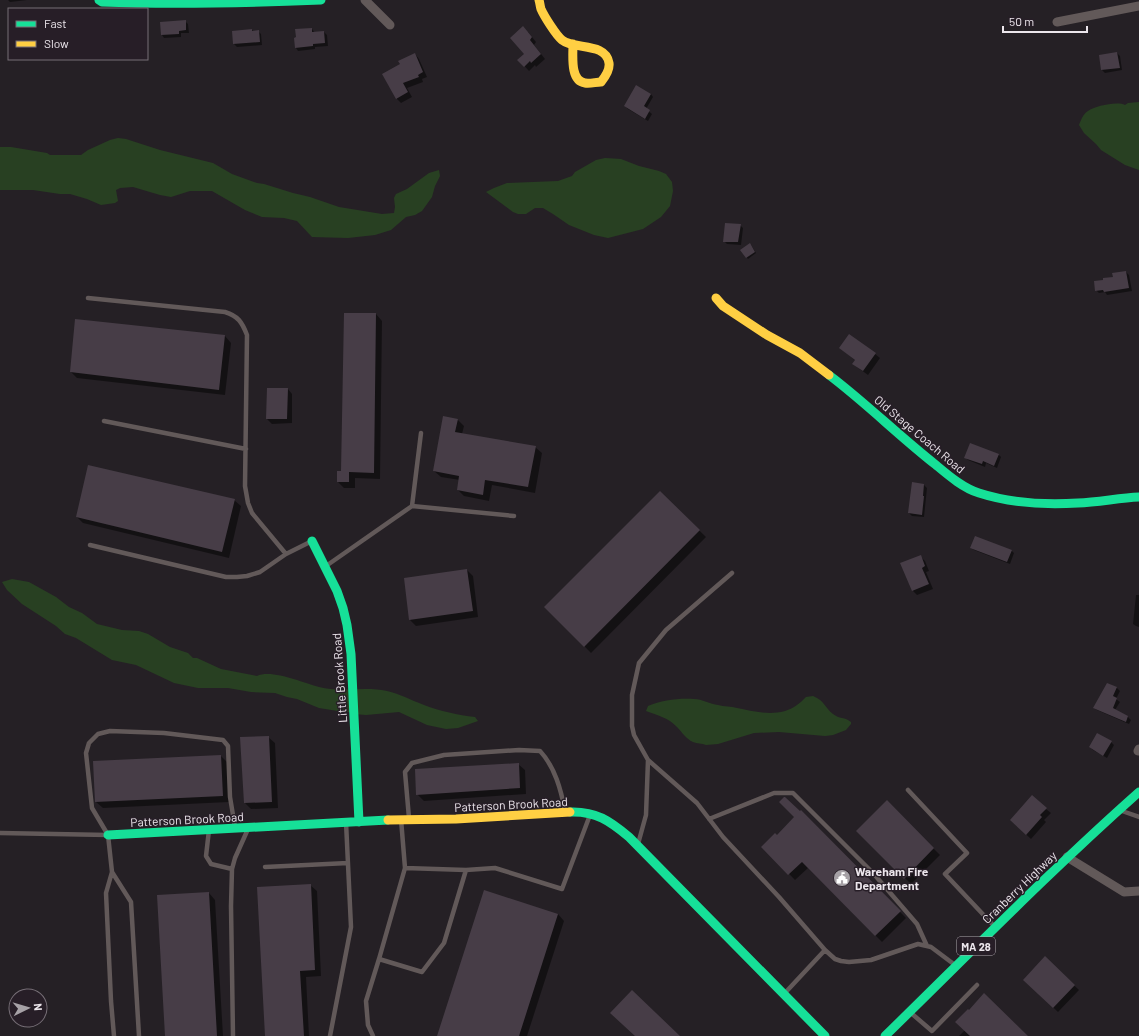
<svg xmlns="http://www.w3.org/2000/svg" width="1139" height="1036" viewBox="0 0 1139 1036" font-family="Barlow,sans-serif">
	<rect width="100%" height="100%" fill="#252025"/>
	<path fill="#284022" d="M1139,102V170L1125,165L1101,150L1096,144L1084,133L1079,125C1081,120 1083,114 1088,111C1095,106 1117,101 1125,105L1128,103Z
		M118,138L126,139L160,150L213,163L232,174L257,183L264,184L293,193L310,197L339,207L382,214L394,213L395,207L394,198L396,194L407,189L429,173L439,170L440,176L435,186L432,197L422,211L415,215L406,217L391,230L375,235L348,238L312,237L297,221L284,218L262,217L245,210L212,191H190L171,197L160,195L133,187L120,188L116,190L118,201L115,203L101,205L87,199L70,194H60L33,190H0V147H11L47,153L50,155H81L88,150L110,140Z
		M605,158L621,159L639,166L659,171L666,174L672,182L673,191L670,206L661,217L643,229L608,238L594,235L569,225L553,214L543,208H535L526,214H518L513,212L486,192L494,188L507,183L558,181L572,176L575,172L596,160Z
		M12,579L29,582L56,597L69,607L82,613L97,624L122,630L139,631L148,634L170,647L188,653L193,658H197L221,669L257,676C272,669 303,683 319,687C341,693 364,686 387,691C400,694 411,700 424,705C440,711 458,715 475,717L478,721L458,728L446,729L427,725L399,712L366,715L354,714L351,712H344L319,708L297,699L287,697L275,693L251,692L228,688H198L174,683L136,665L112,660L76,638L65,634L56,626L22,604L7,590L2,582Z
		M813,696C825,701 825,708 833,714C839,719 845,717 851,722V724L846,730L833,735L825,736L779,732L754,733L718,744L706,745C702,743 697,744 693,742C686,739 682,732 677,727C669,718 657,715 646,711L648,706C662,700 679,698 694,699C702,699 710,704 718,705C724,707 731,706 737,708C756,712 780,718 797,705C800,703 803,700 806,697Z"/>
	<path fill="#0007" d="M8,0H27L10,2Z
		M185,21L188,24L189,33H181V37L164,38L162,35L161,23Z
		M312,29L315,33L324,32L327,35L328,46L315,47V49L298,51L296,48L297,38Z
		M252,30L254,32L258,31L261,34L262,45L237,47L234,44L233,32Z
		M528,32L536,42L534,45L545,59L536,67L535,65L529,71L519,60L526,54Z
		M1117,53L1120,56L1122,70L1105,73L1102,70L1100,56Z
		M415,54L419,59L427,77L422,79L423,82L407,88L412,97L401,103L397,99L383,75L401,64Z
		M651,94L653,97L646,109L652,114L648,121L628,109L625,106Z
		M740,225L743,228L741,245L727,244L724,241Z
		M751,245L756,253L748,259L741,250Z
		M1126,272L1129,275L1132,291L1107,295L1105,292L1099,293L1096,290L1104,280L1114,277Z
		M376,314L382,321L380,479L355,478V488H344L338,482L342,472Z
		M225,336L231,343L225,395L77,378L71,372Z
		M840,348L875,354L880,358L868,375L853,364L856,361Z
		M268,389H288L292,394V423L272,424L267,419Z
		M457,419L464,426L462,434L535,447L542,453L535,493L492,485L489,501L464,496L458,490L460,480L441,477L434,471Z
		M999,455L1001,457L997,468L986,463L985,467L968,460L965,457Z
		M913,483L924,485L927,488L924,517L912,516L909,513Z
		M660,492L706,537L591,653L546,607Z
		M234,500L241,506L229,558L83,523L77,517Z
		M971,548L1011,550L1014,553L1010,564L974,550Z
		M920,556L925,561L929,571L926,572L933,589L917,595L913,591Z
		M467,570L473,576L478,617L416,626L410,620Z
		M1136,595H1139V627L1136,626L1133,624Z
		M1108,684L1117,688L1120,691L1116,699L1120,702L1115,710L1128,717L1131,720L1129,724L1097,710L1094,708Z
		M268,737L275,743L278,808L251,809L245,803Z
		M1111,742L1114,745L1107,758L1093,750L1090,747Z
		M221,756L227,762L229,802L103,808L96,802L94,762Z
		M518,764L525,770L526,794L424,801L417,794Z
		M887,802L940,855L911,884L858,831Z
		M1046,809L1051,813L1044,820L1046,822L1031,839L1016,825Z
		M801,811L906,918L882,942L808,868L795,880L763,847L777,836Z
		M310,885L317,891L321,976L306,977L309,1036H266Z
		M209,893L215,900L223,1036H166Z
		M558,914L564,921L527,1036H438Z
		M1045,958L1079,990L1058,1012L1024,980Z
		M965,1030L1027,1036H959Z"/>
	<path fill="#473d47" d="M186,20V30L179,31V34L161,35L160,22Z
		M523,26L532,37L530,40L541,54L531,63L530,61L524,67L517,60L524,54L510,38Z
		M312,28V32L324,31L325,43L313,44V46L295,48L294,38L296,37L295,29Z
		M252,29V31L259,30L260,42L233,44L232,31Z
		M1117,52L1120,68L1101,70L1099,55Z
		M415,53L423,72L418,75L419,77L403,83L408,92L396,99L382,74L400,64L398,61Z
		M636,85L651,94L644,106L650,110L645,119L624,106Z
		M725,223L741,224L738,242H723Z
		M750,243L755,252L746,258L740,250Z
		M1126,271L1129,288L1104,292L1103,290L1095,291L1094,281L1103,280V278L1113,277L1112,273Z
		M344,313H376L374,473L349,472V482H337V471H341Z
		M75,319L225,335L219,390L70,372Z
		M849,334L876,353L863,371L852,364L855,360L839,348Z
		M267,388H288L287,419H266Z
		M443,416L458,419L455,432L536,446L528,487L485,480L483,495L457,490L459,476L433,471Z
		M970,443L999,454L994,466L983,461L982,464L964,458Z
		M88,465L235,499L222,552L76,517Z
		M912,482L924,484L923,496H924L922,515L908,513Z
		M660,491L700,530L584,647L544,607Z
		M975,536L1012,550L1007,562L970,548Z
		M921,555L925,566L922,568L929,584L912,591L900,563Z
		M467,569L473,611L409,620L404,578Z
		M1107,683L1117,687L1113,696L1117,698L1113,708L1128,716L1126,722L1093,708Z
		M1097,733L1112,741L1103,756L1089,747Z
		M269,736L272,802L244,803L240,737Z
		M221,755L223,796L95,802L93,761Z
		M519,763L520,788L416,795L415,769Z
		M1032,795L1047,808L1040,815L1042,817L1026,835L1010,820Z
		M784,797H785L800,811L801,810L901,911L875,936L802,862L788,875L761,847L775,833L777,835L794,817L779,802Z
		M887,800L934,848L904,879L856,831Z
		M311,884L315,970L300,971L304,1036H265L257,887Z
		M484,890L558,914L519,1036H437Z
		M209,892L217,1036H165L157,895Z
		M1045,956L1075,985L1053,1008L1023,980Z
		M632,990L680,1036H635L610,1013Z
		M984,993L1028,1036H970L955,1022L968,1009L969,1010Z"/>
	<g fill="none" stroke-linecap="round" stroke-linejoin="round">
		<path stroke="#625959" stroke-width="4.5" d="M88,298L225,312C238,316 242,322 247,335L245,486L248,503L252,513L286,554
			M104,421L246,449
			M412,506L421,433
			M90,545L226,577H237L247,576L260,572L286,554L312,541
			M326,566L412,506L514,516
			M648,760L697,803L723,837L779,897L825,950L835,959L841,961L849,962L871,960L918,944L931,947L955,965
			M908,790L967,853L945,874L994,926
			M1122,811L1139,817
			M409,818L405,772L412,763L444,755L519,750L540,751C555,767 561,790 565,811
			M401,819L405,868L466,870L495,868L562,889L590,815
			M709,819L774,793H793L873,873L917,924L927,946
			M209,830L206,856L211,864L232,869
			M0,833L108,835
			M638,844L646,815L648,760L634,735L632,726V695L639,663L666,630L732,573
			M265,867L348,863
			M405,868L379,959L422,972L444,943L466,870
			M112,872L106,893L111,1001L114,1036
			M784,994L825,950
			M911,1013L932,1031L977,985
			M139,1036L131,902L112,872L108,835L92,808L86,753L89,743L98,734L110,731L164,733L223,740L228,746L230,797L235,827
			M233,1036L231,906L232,869L235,858L248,829
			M330,1036L351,927L346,822
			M373,1036L368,1025L366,1001L379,959"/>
		<path stroke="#625959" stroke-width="9" d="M365,0L390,25
			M1057,22L1139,6
			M1138,751L1139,749
			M1067,857L1124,892L1139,891"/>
		<path stroke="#16e098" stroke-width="9" d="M99,0L102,2C175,5 248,3 321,0
			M829,375C866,403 899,436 936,465C948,475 963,488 979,493C1010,503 1046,505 1078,503C1099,502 1119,498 1139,497
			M312,541L337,591L343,608L347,625L351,654L359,822
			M570,812C596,811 610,821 629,837L825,1036
			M108,835L388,820
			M885,1036C969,954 1051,870 1139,792"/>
		<path stroke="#ffcf43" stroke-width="9" d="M539,0C540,3 540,6 541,9C544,16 556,35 562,40C574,50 606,42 609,63C610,70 606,76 601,82C596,82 590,84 585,83C570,81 573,56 573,44
			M716,298L723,306L767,335L800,353L829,375
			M388,820L456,819L570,812"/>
	</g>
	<defs>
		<g id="civic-disc" transform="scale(0.9)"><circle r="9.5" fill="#a6a1a6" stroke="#271e27"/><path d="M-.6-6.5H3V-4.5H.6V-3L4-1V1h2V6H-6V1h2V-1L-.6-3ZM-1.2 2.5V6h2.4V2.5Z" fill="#fff"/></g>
	</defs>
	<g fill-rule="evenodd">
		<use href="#civic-disc" x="842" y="878"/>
	</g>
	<g text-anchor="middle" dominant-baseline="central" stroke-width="3" stroke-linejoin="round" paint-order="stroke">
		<rect fill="#271e27" stroke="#b1aab1" stroke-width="1" x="957" y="937" width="38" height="18" rx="3"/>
		<g font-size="11" font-weight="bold" fill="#ece6ec">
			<text x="976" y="946">MA 28</text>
		</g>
		<g font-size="12" fill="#ece6ec" stroke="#271e27">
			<text transform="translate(920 434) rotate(40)">Old Stage Coach Road</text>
			<text transform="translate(339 678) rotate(-94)">Little Brook Road</text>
			<text transform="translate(511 804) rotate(-3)">Patterson Brook Road</text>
			<text transform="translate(187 819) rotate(-3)">Patterson Brook Road</text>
			<text transform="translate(1019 887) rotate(-44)">Cranberry Highway</text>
		</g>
		<g font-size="12" font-weight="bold" fill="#ece6ec" stroke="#271e27" text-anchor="start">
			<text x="855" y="871">Wareham Fire<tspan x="855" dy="14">Department</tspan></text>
		</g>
	</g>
	<rect x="8" y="8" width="140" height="52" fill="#271e27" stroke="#766e76"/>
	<rect x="16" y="21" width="20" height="6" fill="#16e098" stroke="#766e76"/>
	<text x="44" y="28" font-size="12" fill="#ece6ec">Fast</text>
	<rect x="16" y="41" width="20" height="6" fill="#ffcf43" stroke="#766e76"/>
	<text x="44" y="48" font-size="12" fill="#ece6ec">Slow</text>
	<g transform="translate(28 1008) rotate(85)"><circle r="19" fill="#271e27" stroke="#766e76"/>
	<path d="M0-3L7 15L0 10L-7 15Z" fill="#a6a1a6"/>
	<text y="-6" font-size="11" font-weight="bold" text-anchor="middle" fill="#ece6ec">N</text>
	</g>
	<path d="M1003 26v6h84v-6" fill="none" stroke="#ece6ec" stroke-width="2"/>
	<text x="1009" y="26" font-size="12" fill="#ece6ec" stroke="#271e27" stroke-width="3" paint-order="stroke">50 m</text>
</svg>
